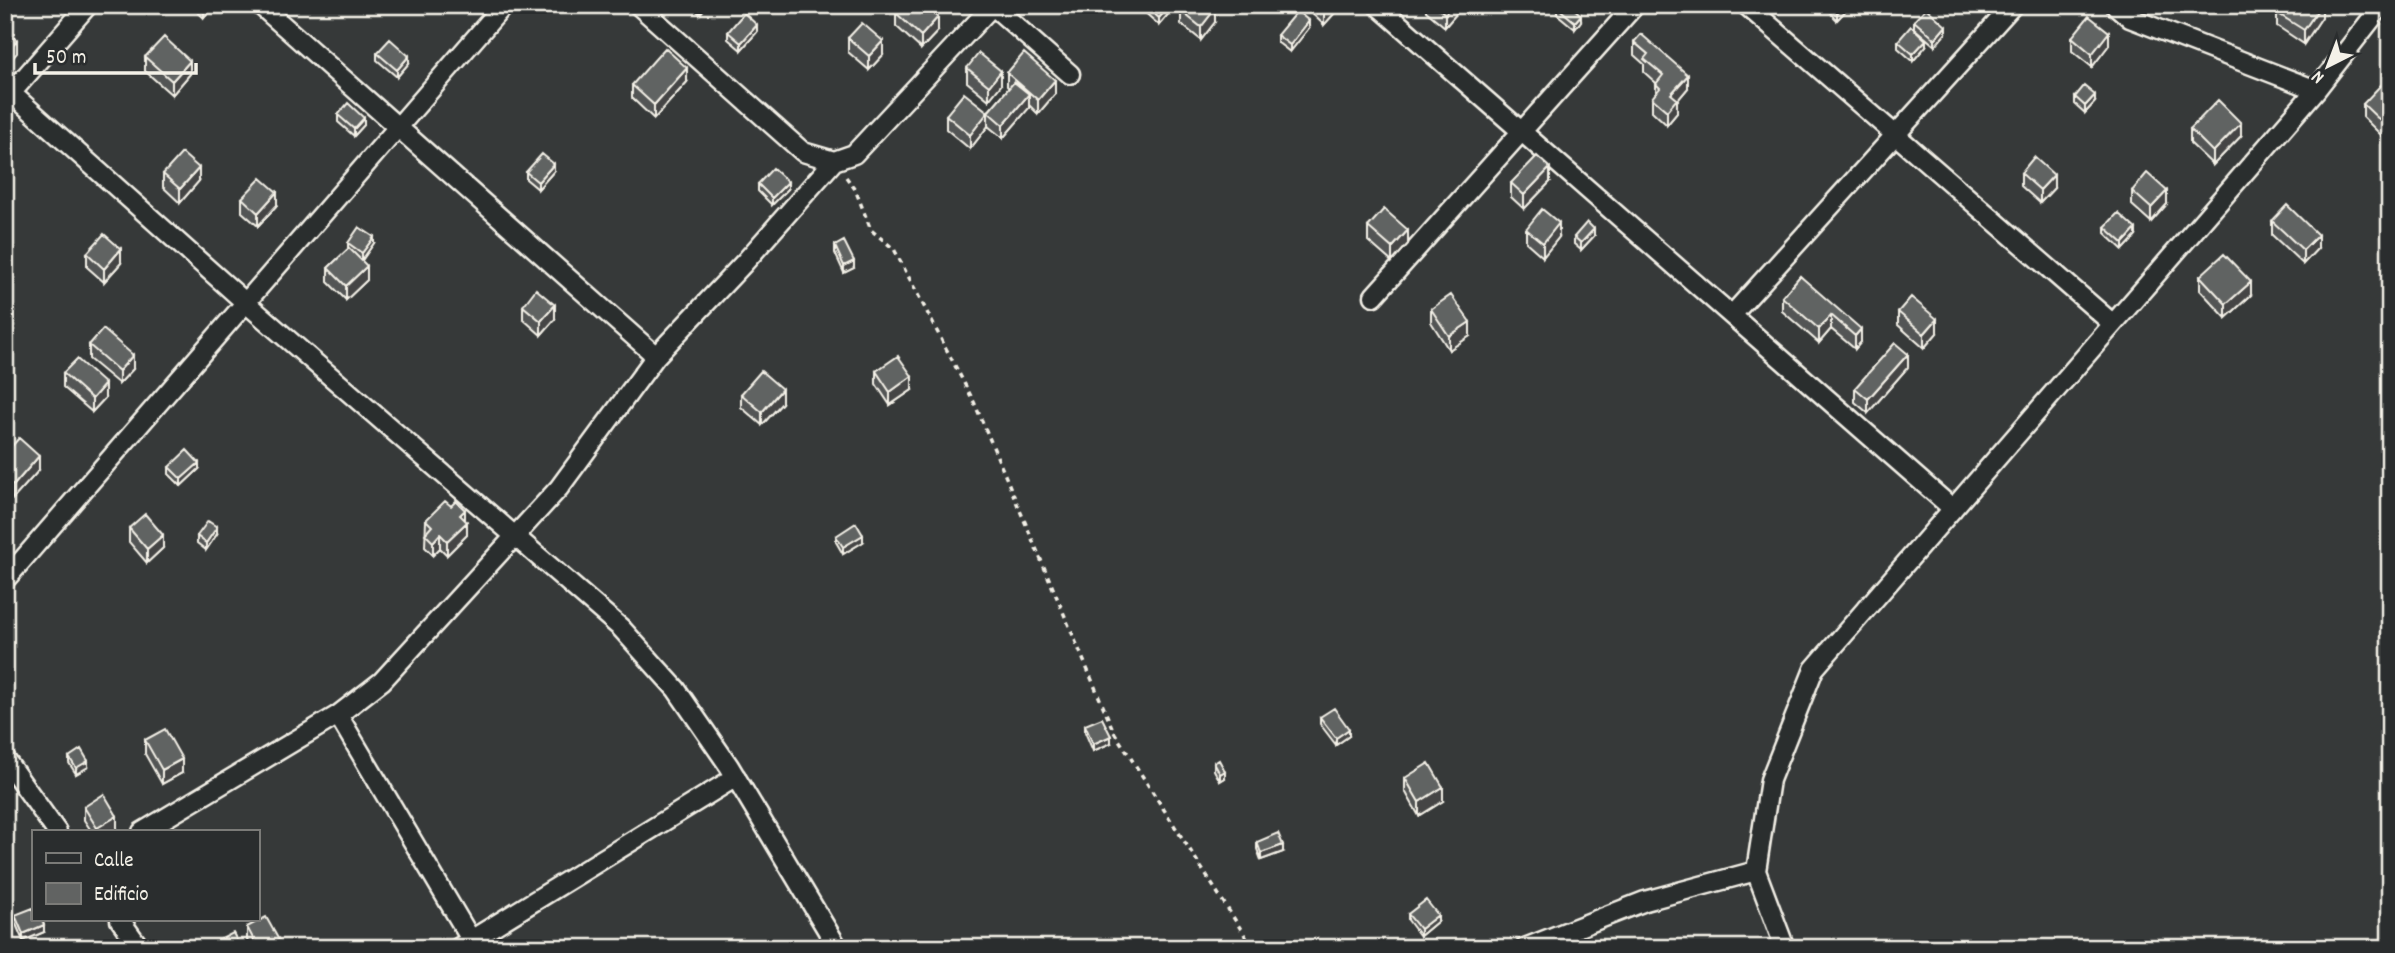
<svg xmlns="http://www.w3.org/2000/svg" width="2395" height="953" viewBox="0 0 2395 953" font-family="Dekko,sans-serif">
	<rect width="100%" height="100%" fill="#363939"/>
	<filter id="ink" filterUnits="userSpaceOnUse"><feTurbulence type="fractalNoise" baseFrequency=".0143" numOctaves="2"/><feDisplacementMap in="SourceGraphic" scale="14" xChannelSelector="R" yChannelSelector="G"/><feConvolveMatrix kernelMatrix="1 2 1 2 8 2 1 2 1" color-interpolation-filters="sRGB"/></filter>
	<g filter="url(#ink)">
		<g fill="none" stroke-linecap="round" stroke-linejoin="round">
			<g stroke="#f4f1e8" stroke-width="23">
				<path id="street" d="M260,5L656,356
					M638,5L803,152L834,161L854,154L993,5
					M992,5L1070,74
					M1377,5L1953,509
					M1746,5L2113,324
					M2115,5L2130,18L2316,90
					M11,93L246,303L621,628L676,689L729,766L838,948
					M5,100L88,5
					M1374,296L1635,5
					M1732,315L2013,5
					M5,580L504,5
					M338,715L476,948
					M5,759L57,832
					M142,832L338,715L382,681L559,488L656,356L744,263L834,161
					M120,920L140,948
					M458,948L736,777
					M1525,948L1645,901L1756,871
					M1785,948L1756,871L1770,780L1814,669L2316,90L2373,17L2380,5"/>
			</g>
			<path stroke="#f4f1e8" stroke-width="3.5" stroke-dasharray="5 5" stroke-linecap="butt" d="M846,177L855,189L871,230L894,249L974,402L1114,732L1253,948"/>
			<use href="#street" stroke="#2a2d2e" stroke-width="18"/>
		</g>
		<path fill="#535554" stroke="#f4f1e8" stroke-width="2" d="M190,5H215L204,18Z
			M690,5H707L700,14Z
			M1141,5H1171V11L1159,25L1141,9Z
			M1267,5H1280L1275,11Z
			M1303,5H1342L1324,25Z
			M1426,5H1463V6L1445,27L1426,11Z
			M1851,5L1837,20L1829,12V6Z
			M2322,5V17L2304,44L2277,26V13Z
			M1557,7L1581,21L1575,29L1557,14Z
			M1181,11L1215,22L1201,40L1181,24Z
			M896,13L938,31L921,49L896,26Z
			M1914,21L1946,33L1935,46L1914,28Z
			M1309,28L1290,52L1277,42V35Z
			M728,32H757L741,50L728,39Z
			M2072,37L2109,45L2092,67L2072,51Z
			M848,38L883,55L869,70L848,52Z
			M1898,41L1926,46L1913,61L1898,48Z
			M1634,42L1688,88L1677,101V113L1667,125L1652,111V98L1656,93V83L1644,72V64L1634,55Z
			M377,53L409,63L397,77L377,60Z
			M145,57L190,74L172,95L145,71Z
			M967,68L1001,85L989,100L967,82Z
			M1007,73L1055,94L1038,114L1029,105V108L1003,138L988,126V112L1009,88L1007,86Z
			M687,82L654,119L632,98V85Z
			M2390,93L2388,142L2363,117V104Z
			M2075,97L2095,102L2085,113L2075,104Z
			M338,115L364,125L354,136L338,122Z
			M946,115L988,126L970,149L946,129Z
			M2190,129L2241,136L2213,165L2190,143Z
			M554,171L538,189L526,179V172Z
			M2021,173L2054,188L2040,203L2021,186Z
			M163,174L199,181L180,203L163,187Z
			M1550,182L1524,209L1511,197V183Z
			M758,184L788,189L772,205L758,191Z
			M2132,191L2167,204L2151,222L2132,205Z
			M242,198L277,205L258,226L242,212Z
			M2272,221L2318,248L2303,264L2272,235Z
			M1368,227L1408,244L1392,262L1368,241Z
			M2105,227L2136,236L2123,250L2105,233Z
			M1526,229L1559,237L1543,257L1526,242Z
			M1594,236L1581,250L1574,244V237Z
			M348,243H374L362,260L359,259L367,280L346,300L328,282V268L348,249Z
			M835,246L854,268L844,273L835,253Z
			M87,253L121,263L104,282L87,267Z
			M1800,276L1861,342L1855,349L1831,329L1819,343L1782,311V297Z
			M2200,276L2251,295L2226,318L2200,290Z
			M523,306L555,319L541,335L523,319Z
			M1431,309L1470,336L1449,350L1431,322Z
			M1898,312L1937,333L1924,348L1898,325Z
			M89,345L133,369L119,384L89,359Z
			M1908,367L1868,413L1855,402V388Z
			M876,371L912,390L890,405L876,384Z
			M63,373L105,398L92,412L63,387Z
			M741,394L782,403L762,425L741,407Z
			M5,454L39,470L13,499L5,493Z
			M169,467L199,469L181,486L169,474Z
			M426,520H465L467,535L447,555L440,548L433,555L425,547Z
			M129,528L163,548L147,563L129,542Z
			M217,534L206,550L197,543V536Z
			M836,536L863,542L843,554L836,542Z
			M1320,717L1349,736L1336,745L1320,724Z
			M1085,725L1111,743L1093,751L1085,732Z
			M145,740L182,773L162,784L145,754Z
			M69,757L88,767L76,774L69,763Z
			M1214,763L1225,778L1220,781L1214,770Z
			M1405,778L1443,801L1419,816L1405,791Z
			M84,807L117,829L112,832H92L84,820Z
			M1257,842L1283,852L1261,860L1257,849Z
			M1408,914L1438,921L1420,936L1408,920Z
			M15,915L44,932L23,941L15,922Z
			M247,927L280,948H251L247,940Z"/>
		<path fill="#444545" stroke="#f4f1e8" stroke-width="2" d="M209,5H215L204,18V11Z
			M701,5H707L700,14V7Z
			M1170,5H1171V11L1159,25V18Z
			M1330,5H1342L1324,25V11Z
			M1452,5H1463V6L1445,27V14Z
			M1845,5H1851L1837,20V13Z
			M2321,5H2322V17L2304,44V30Z
			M1215,9V22L1201,40V27Z
			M1581,15V21L1575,29V22Z
			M938,17V31L921,49V36Z
			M1309,21V28L1290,52V45Z
			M757,25V32L741,50V43Z
			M1946,26V33L1935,46V39Z
			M2109,32V45L2092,67V54Z
			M17,40V53L5,67V53Z
			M1926,40V46L1913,61V54Z
			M883,41V55L869,70V56Z
			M409,56V63L397,77V70Z
			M190,61V74L172,95V81Z
			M687,68V82L654,119V105Z
			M1001,71V85L989,100V86Z
			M1688,75V88L1677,101V113L1667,125V111L1671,94Z
			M1055,80V94L1038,114V100Z
			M1029,94V108L1003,138V125Z
			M2095,95V102L2085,113V106Z
			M988,112V126L970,149V135Z
			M364,118V125L354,136V129Z
			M2241,123V136L2213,165V152Z
			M2390,126V140L2388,142V128Z
			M554,164V171L538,189V182Z
			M199,168V181L180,203V189Z
			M1550,168V182L1524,209V195Z
			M2054,175V188L2040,203V190Z
			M788,182V189L772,205V198Z
			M2167,191V204L2151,222V208Z
			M277,192V205L258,226V213Z
			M1559,223V237L1543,257V243Z
			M1594,229V236L1581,250V243Z
			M2136,229V236L2123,250V243Z
			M1408,230V244L1392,262V248Z
			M2318,235V248L2303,264V250Z
			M374,237V243L362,260V253Z
			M121,249V263L104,282V269Z
			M854,261V268L844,273V266Z
			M367,266V280L346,300V286Z
			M2251,282V295L2226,318V304Z
			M555,305V319L541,335V321Z
			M1831,315V329L1819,343V329Z
			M1937,319V333L1924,348V334Z
			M1470,322V336L1449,350V336Z
			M1861,329V342L1855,349V336Z
			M1908,354V367L1868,413V399Z
			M133,355V369L119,384V371Z
			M912,376V390L890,405V392Z
			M105,384V398L92,412V399Z
			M782,389V403L762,425V412Z
			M39,456V470L13,499V486Z
			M199,463V469L181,486V479Z
			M465,510V523L460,515Z
			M467,522V535L447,555V541Z
			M217,527V534L206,550V543Z
			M440,534V548L433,555V542Z
			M163,535V548L147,563V549Z
			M863,535V542L843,554V547Z
			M1349,729V736L1336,745V738Z
			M1111,736V743L1093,751V744Z
			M182,759V773L162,784V770Z
			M88,761V767L76,774V768Z
			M1225,771V778L1220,781V774Z
			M1443,787V801L1419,816V802Z
			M117,816V829L112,832H97V828Z
			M1283,845V852L1261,860V853Z
			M1438,915V921L1420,936V929Z
			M44,925V932L23,941V934Z
			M280,942V948H269Z"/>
		<path fill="#616362" stroke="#f4f1e8" stroke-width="2" d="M197,5H209L204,11Z
			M904,5H926L938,17L921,36L896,13Z
			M1144,5H1170L1159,18Z
			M1186,5H1211L1215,9L1201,27L1181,11Z
			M1318,5H1330L1324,11Z
			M1435,5H1452L1445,14Z
			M1558,5H1570L1581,15L1575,22L1557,7Z
			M1829,5H1845L1837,13Z
			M2282,5H2321L2304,30L2277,13Z
			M1926,8L1946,26L1935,39L1914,21Z
			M1297,11L1309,21L1290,45L1277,35Z
			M744,13L757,25L741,43L728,32Z
			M2089,16L2109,32L2092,54L2072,37Z
			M862,23L883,41L869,56L848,38Z
			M1911,26L1926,40L1913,54L1898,41Z
			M5,30L17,40L5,53Z
			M1641,34L1688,75L1671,94L1677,99L1667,111L1652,98L1660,88L1656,84L1663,75L1644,59L1648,54L1634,42Z
			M164,37L190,61L172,81L145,57Z
			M390,39L409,56L397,70L377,53Z
			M665,48L687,68L654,105L632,85Z
			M979,53L1001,71L989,86L967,68Z
			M1024,53L1055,80L1038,100L1007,73Z
			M1014,82L1029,94L1003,125L988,112Z
			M2381,85L2390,93V126L2388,128L2363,104Z
			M2084,86L2095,95L2085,106L2075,97Z
			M964,93L988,112L970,135L946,115Z
			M2218,100L2241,123L2213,152L2190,129Z
			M348,103L364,118L354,129L338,115Z
			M182,153L199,168L180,189L163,174Z
			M542,154L554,164L538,182L526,172Z
			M1537,156L1550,168L1524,195L1511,183Z
			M2034,157L2054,175L2040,190L2021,173Z
			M773,168L788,182L772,198L758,184Z
			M2147,173L2167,191L2151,208L2132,191Z
			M261,178L277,192L258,213L242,198Z
			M2287,205L2318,235L2303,250L2272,221Z
			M1384,209L1408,230L1392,248L1368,227Z
			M1542,209L1559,223L1543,243L1526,229Z
			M2118,213L2136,229L2123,243L2105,227Z
			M1587,222L1594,229L1581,243L1574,237Z
			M359,227L374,237L362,253L348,243Z
			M104,234L121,249L104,269L87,253Z
			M844,241L854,261L844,266L835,246Z
			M349,248L367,266L346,286L328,268Z
			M2224,254L2251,282L2226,304L2200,276Z
			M1800,276L1861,329L1855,336L1831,315L1819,329L1782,297Z
			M536,289L555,305L541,321L523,306Z
			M1451,295L1470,322L1449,336L1431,309Z
			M1911,297L1937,319L1924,334L1898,312Z
			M103,329L133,355L119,371L89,345Z
			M1895,343L1908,354L1868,399L1855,388Z
			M898,356L912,376L890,392L876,371Z
			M77,359L105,384L92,399L63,373Z
			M761,371L782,389L762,412L741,394Z
			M19,438L39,456L13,486L5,479V454Z
			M187,450L199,463L181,479L169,467Z
			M445,501L451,506L456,501L465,510L460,515L467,522L447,541L440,534L433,542L425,534L432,526L426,520Z
			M145,514L163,535L147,549L129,528Z
			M208,521L217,527L206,543L197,536Z
			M856,523L863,535L843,547L836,536Z
			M1334,708L1349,729L1336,738L1320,717Z
			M1102,718L1111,736L1093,744L1085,725Z
			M165,729L182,759L162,770L145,740Z
			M81,749L88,761L76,768L69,757Z
			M1219,760L1225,771L1220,774L1214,763Z
			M1429,763L1443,787L1419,802L1405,778Z
			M104,794L117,816L97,828L84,807Z
			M1278,833L1283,845L1261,853L1257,842Z
			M1426,900L1438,915L1420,929L1408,914Z
			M33,908V920H42L44,925L23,934L15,915Z
			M266,917L280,942L269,948H258L247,927Z
			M233,933L241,948H209L208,946Z"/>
	</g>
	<rect width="2395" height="953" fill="none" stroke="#2a2d2e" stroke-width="28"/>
	<rect x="14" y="14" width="2367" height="925" fill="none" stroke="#f4f1e8" stroke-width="2.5" filter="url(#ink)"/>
	<rect x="32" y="830" width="228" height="91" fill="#2a2d2e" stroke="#7b7b78" stroke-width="2"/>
	<rect x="46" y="853" width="35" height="10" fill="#2a2d2e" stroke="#7b7b78" stroke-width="2"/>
	<text x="94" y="866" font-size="21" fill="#f4f1e8">Calle</text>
	<rect x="46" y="883" width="35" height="21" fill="#616362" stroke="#7b7b78" stroke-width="2"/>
	<text x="94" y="900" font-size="21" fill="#f4f1e8">Edificio</text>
	<g transform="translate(2328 66) rotate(222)" stroke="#2a2d2e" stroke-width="5" paint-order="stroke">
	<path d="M0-5L12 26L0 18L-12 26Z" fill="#f4f1e8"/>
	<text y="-10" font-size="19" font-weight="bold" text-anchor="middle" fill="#f4f1e8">N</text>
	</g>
	<path d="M35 63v10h161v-10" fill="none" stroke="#f4f1e8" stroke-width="3.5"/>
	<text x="46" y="63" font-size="21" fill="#f4f1e8" stroke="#2a2d2e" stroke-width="5" paint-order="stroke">50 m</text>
</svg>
